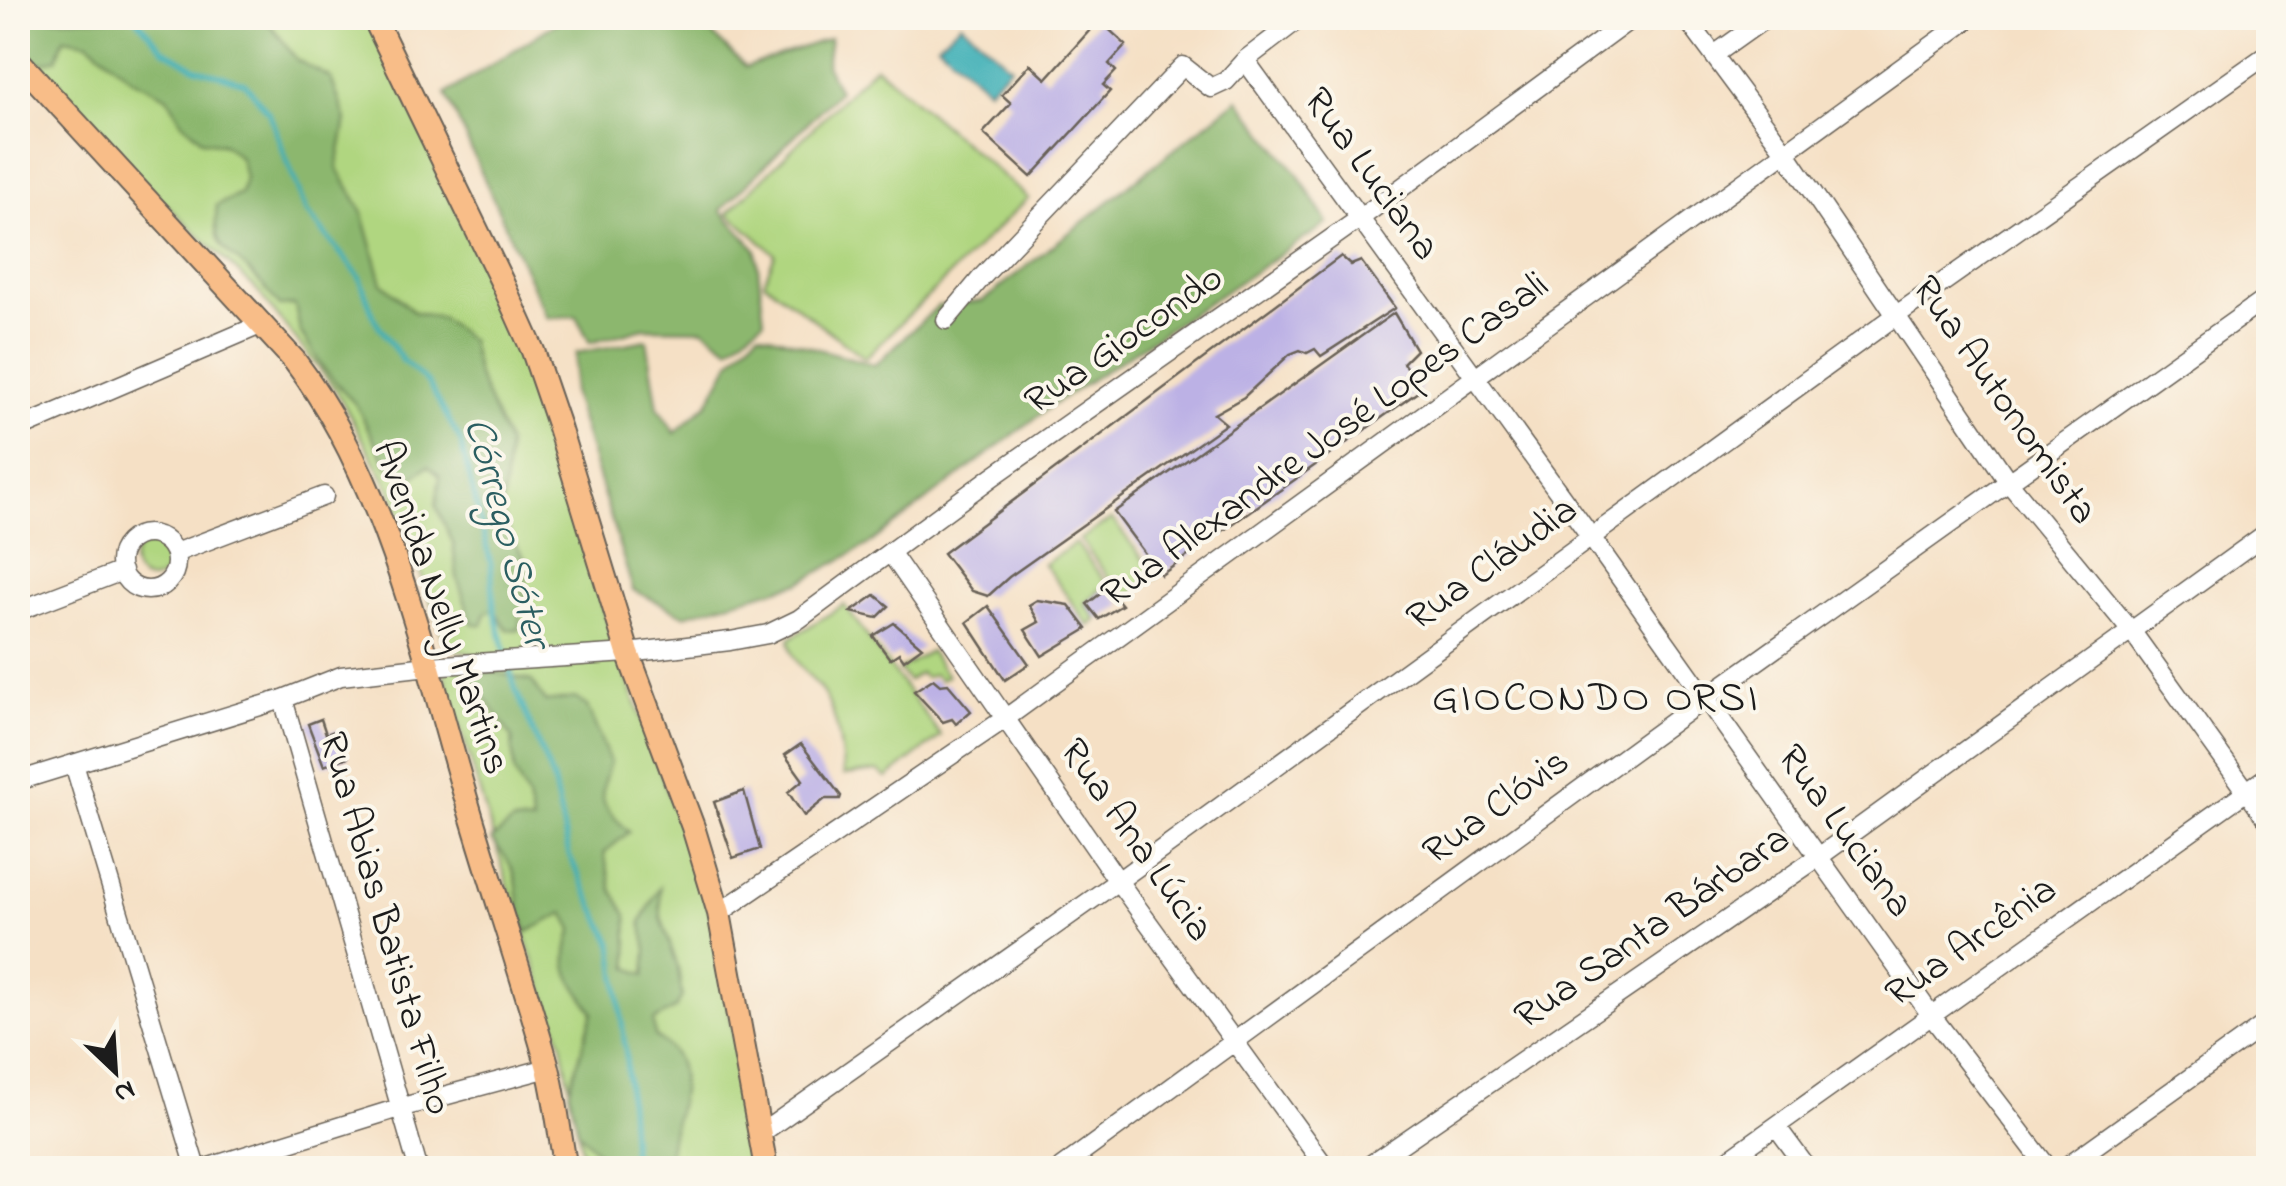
<svg xmlns="http://www.w3.org/2000/svg" width="2286" height="1186" viewBox="0 0 2286 1186" font-family="'Indie Flower',sans-serif">
	<rect width="100%" height="100%" fill="#fbf7ec"/>
	<filter id="ink" filterUnits="userSpaceOnUse"><feTurbulence type="fractalNoise" baseFrequency=".01" numOctaves="2"/><feDisplacementMap in="SourceGraphic" scale="20" xChannelSelector="R" yChannelSelector="G"/><feConvolveMatrix kernelMatrix="1 2 1 2 8 2 1 2 1" color-interpolation-filters="sRGB"/></filter>
	<filter id="wash" filterUnits="userSpaceOnUse"><feTurbulence type="fractalNoise" baseFrequency=".0048" numOctaves="4" result="noise"/><feDisplacementMap in="SourceGraphic" scale="40" xChannelSelector="R" yChannelSelector="G"/><feGaussianBlur stdDeviation="2.25" result="paint"/><feColorMatrix in="noise" values="0 0 0 0 0 0 0 0 0 0 0 0 0 0 0 0 0 1.4 0 .05"/><feComposite in="paint" operator="in"/></filter>
	<g filter="url(#wash)">
		<rect width="100%" height="100%" fill="#f5e0c5"/>
		<path fill="#b0d680" stroke="#66794e" stroke-width="2.5" d="M18,18H367L385,51L522,353L547,422L612,636L711,913L759,1168H585L562,1044L511,895L441,663L476,655L447,648L393,495L336,390L255,288L18,65Z
			M875,66L1028,198L865,358L764,282L775,254L728,213Z
			M1112,519L1157,577L1124,599L1080,539Z
			M1076,543L1107,584L1085,603L1097,620L1089,626L1044,564Z
			M133 562a18 18 0 1 1 36 0a18 18 0 1 1-36 0Z
			M844,605L941,736L887,778L878,771L844,775C841,749 839,722 826,698C814,675 791,666 789,639Z
			M930,651L947,676L940,680L934,674L925,678L920,673L908,681L899,670Z"/>
		<path fill="#8cb76e" stroke="#546a45" stroke-width="2.5" d="M18,18H252L270,24L297,60L331,78L346,120L337,167L362,211L382,283L414,312L441,318L470,340L477,374L508,445L502,513L511,538L529,565L519,630L507,629L494,609L486,613L482,625L472,623L457,577L453,543L436,506L440,476L428,466L410,479L387,465L356,405L322,367L300,331L295,305L280,306C271,296 263,285 254,276C226,246 211,253 217,205L241,194L245,177L240,158L225,145L203,140L182,122L168,97L132,79L88,42L64,38L57,59L35,65L18,42Z
			M564,18H695L746,67L830,38L826,65L839,91L721,210L756,249L764,320L729,348L704,329L644,328L590,343L576,316L547,318L446,94Z
			M1238,99L1297,173L1328,223L1050,407L869,544L799,583L684,615L633,590L572,392L576,353L647,340L658,408L675,433L708,403L732,359L759,332L875,365L938,306L983,301Z
			M495,672L532,681L546,702L575,698L587,706L610,762C597,801 600,803 629,832L604,853L612,889L627,915L629,968L645,975L647,950L641,922L660,887L661,917L678,968L682,996L676,1008L653,1021L655,1036C660,1041 669,1046 673,1052C697,1084 663,1133 670,1168H612L578,1131L569,1091L593,1012C571,979 558,970 573,929L564,913L527,932C510,890 529,879 491,840L513,822L533,823L528,799L514,771L512,738L470,674Z"/>
		<path fill="#3eafb6" stroke="#2d6669" stroke-width="2.5" d="M961,23L1011,66L988,89L938,44Z"/>
		<g fill="none" stroke-linecap="round" stroke-linejoin="round">
			<path stroke="#3eafb6" stroke-width="5" d="M136,18L164,50L196,68L245,83L269,113L306,211L359,276L375,320L402,360L428,383L460,440L491,564L494,609L515,688L553,780L569,855L613,945L626,1056L632,1153L636,1168"/>
		</g>
		<g id="blocks">
			<path fill="#bcb1e5" d="M1099,20L1126,45L1109,64L1116,71L1103,85L1110,91L1031,177L983,133L1011,103L1002,95L1030,64L1046,79Z
				M1341,256L1351,265L1361,261L1395,308L1321,356L1315,349L1307,353L1300,350L1290,354L1244,397L1214,414L1226,424L1009,577L988,596L972,591L943,553Z
				M1394,313L1416,350L1403,363L1422,389L1161,575L1114,512Z
				M1108,588L1122,605L1099,619L1087,604Z
				M875,595L889,606L877,618L851,612Z
				M1037,600L1069,605L1087,629L1042,656L1025,630L1039,622L1029,605Z
				M988,606L1029,664L1005,680L967,622Z
				M894,623L922,647L904,660L899,653L890,659L873,636Z
				M933,679L940,685L948,684L971,711L956,724L952,719L943,722L914,691Z
				M321,719L326,734L337,730L348,757L324,766L308,724Z
				M801,744L841,796L840,799H825L804,816L788,792L803,780L785,755Z
				M744,791L760,849L733,858L714,802Z"/>
		</g>
	</g>
	<g filter="url(#ink)">
		<use href="#blocks" fill-opacity="0" stroke="#686157" stroke-width="2.5"/>
		<g fill="none" stroke-linecap="round" stroke-linejoin="round">
			<g stroke="#686157" stroke-width="21">
				<path id="minor" d="M1300,18L1245,60L1591,537L1931,1015L2048,1168
					M1686,18L1784,150L2010,484L2132,632L2268,821
					M1714,55L1766,18
					M946,320L982,277L1183,66L1211,88L1226,81L1245,60
					M18,429L260,325
					M120 562a28 28 0 1 1 56 0a28 28 0 1 1-56 0Z
					M890,552L1118,881L1326,1168
					M175,553L324,496
					M18,611L122,571
					M283,699L418,1168
					M74,764L196,1168
					M18,781L283,699L341,676L428,666L628,653L730,641L768,634L799,619L992,477L1359,219L1632,18
					M719,913L1006,718L1970,18
					M1776,1126L1807,1168
					M760,1134L1118,881L1898,314L2268,54
					M206,1168L399,1108L548,1068
					M1061,1168L1704,699L2268,297
					M1366,1168L1820,856L2268,532
					M1717,1168L2268,776
					M2064,1168L2268,1022"/>
			</g>
			<g stroke="#686157" stroke-width="26">
				<path id="major" d="M374,18L502,282L533,351L558,424L628,653L693,827L719,913L766,1168
					M18,60L294,360C386,480 423,652 465,795C491,885 522,974 547,1064C556,1098 559,1134 566,1168"/>
			</g>
			<use href="#minor" stroke="#fff" stroke-width="18"/>
			<use href="#major" stroke="#f8bd88" stroke-width="22"/>
		</g>
	</g>
	<g text-anchor="middle" dominant-baseline="central" stroke-width="8" stroke-linejoin="round" paint-order="stroke">
		<g font-size="40" fill="#1c1c1c" stroke="#fbf7ec">
			<text transform="translate(1370 175) rotate(54)">Rua Luciana</text>
			<text transform="translate(1125 341) rotate(-35)">Rua Giocondo</text>
			<text transform="translate(2003 401) rotate(55)">Rua Autonomista</text>
			<text transform="translate(1326 441) rotate(-36)">Rua Alexandre José Lopes Casali</text>
			<text transform="translate(1493 565) rotate(-36)">Rua Cláudia</text>
			<text transform="translate(440 608) rotate(71)">Avenida Nelly Martins</text>
			<text transform="translate(1497 808) rotate(-36)">Rua Clóvis</text>
			<text transform="translate(1844 832) rotate(54)">Rua Luciana</text>
			<text transform="translate(1135 841) rotate(55)">Rua Ana Lúcia</text>
			<text transform="translate(384 924) rotate(74)">Rua Abias Batista Filho</text>
			<text transform="translate(1653 929) rotate(-35)">Rua Santa Bárbara</text>
			<text transform="translate(1972 943) rotate(-35)">Rua Arcênia</text>
		</g>
		<g font-size="42" font-style="italic" fill="#2b5e61" stroke="#fbf7ec">
			<text transform="translate(506 533) rotate(75)">Córrego Sóter</text>
		</g>
		<g font-size="42" letter-spacing="2.5" fill="#1c1c1c" stroke="#fbf7ec">
			<text x="1596" y="699">GIOCONDO ORSI</text>
		</g>
	</g>
	<rect width="2286" height="1186" fill="none" stroke="#fbf7ec" stroke-width="60"/>
	<g transform="translate(115 1071) rotate(155)" stroke="#fbf7ec" stroke-width="8" paint-order="stroke">
	<path d="M0-8L18 38L0 25L-18 38Z" fill="#1c1c1c"/>
	<text y="-15" font-size="28" font-weight="bold" text-anchor="middle" fill="#1c1c1c">N</text>
	</g>
</svg>
